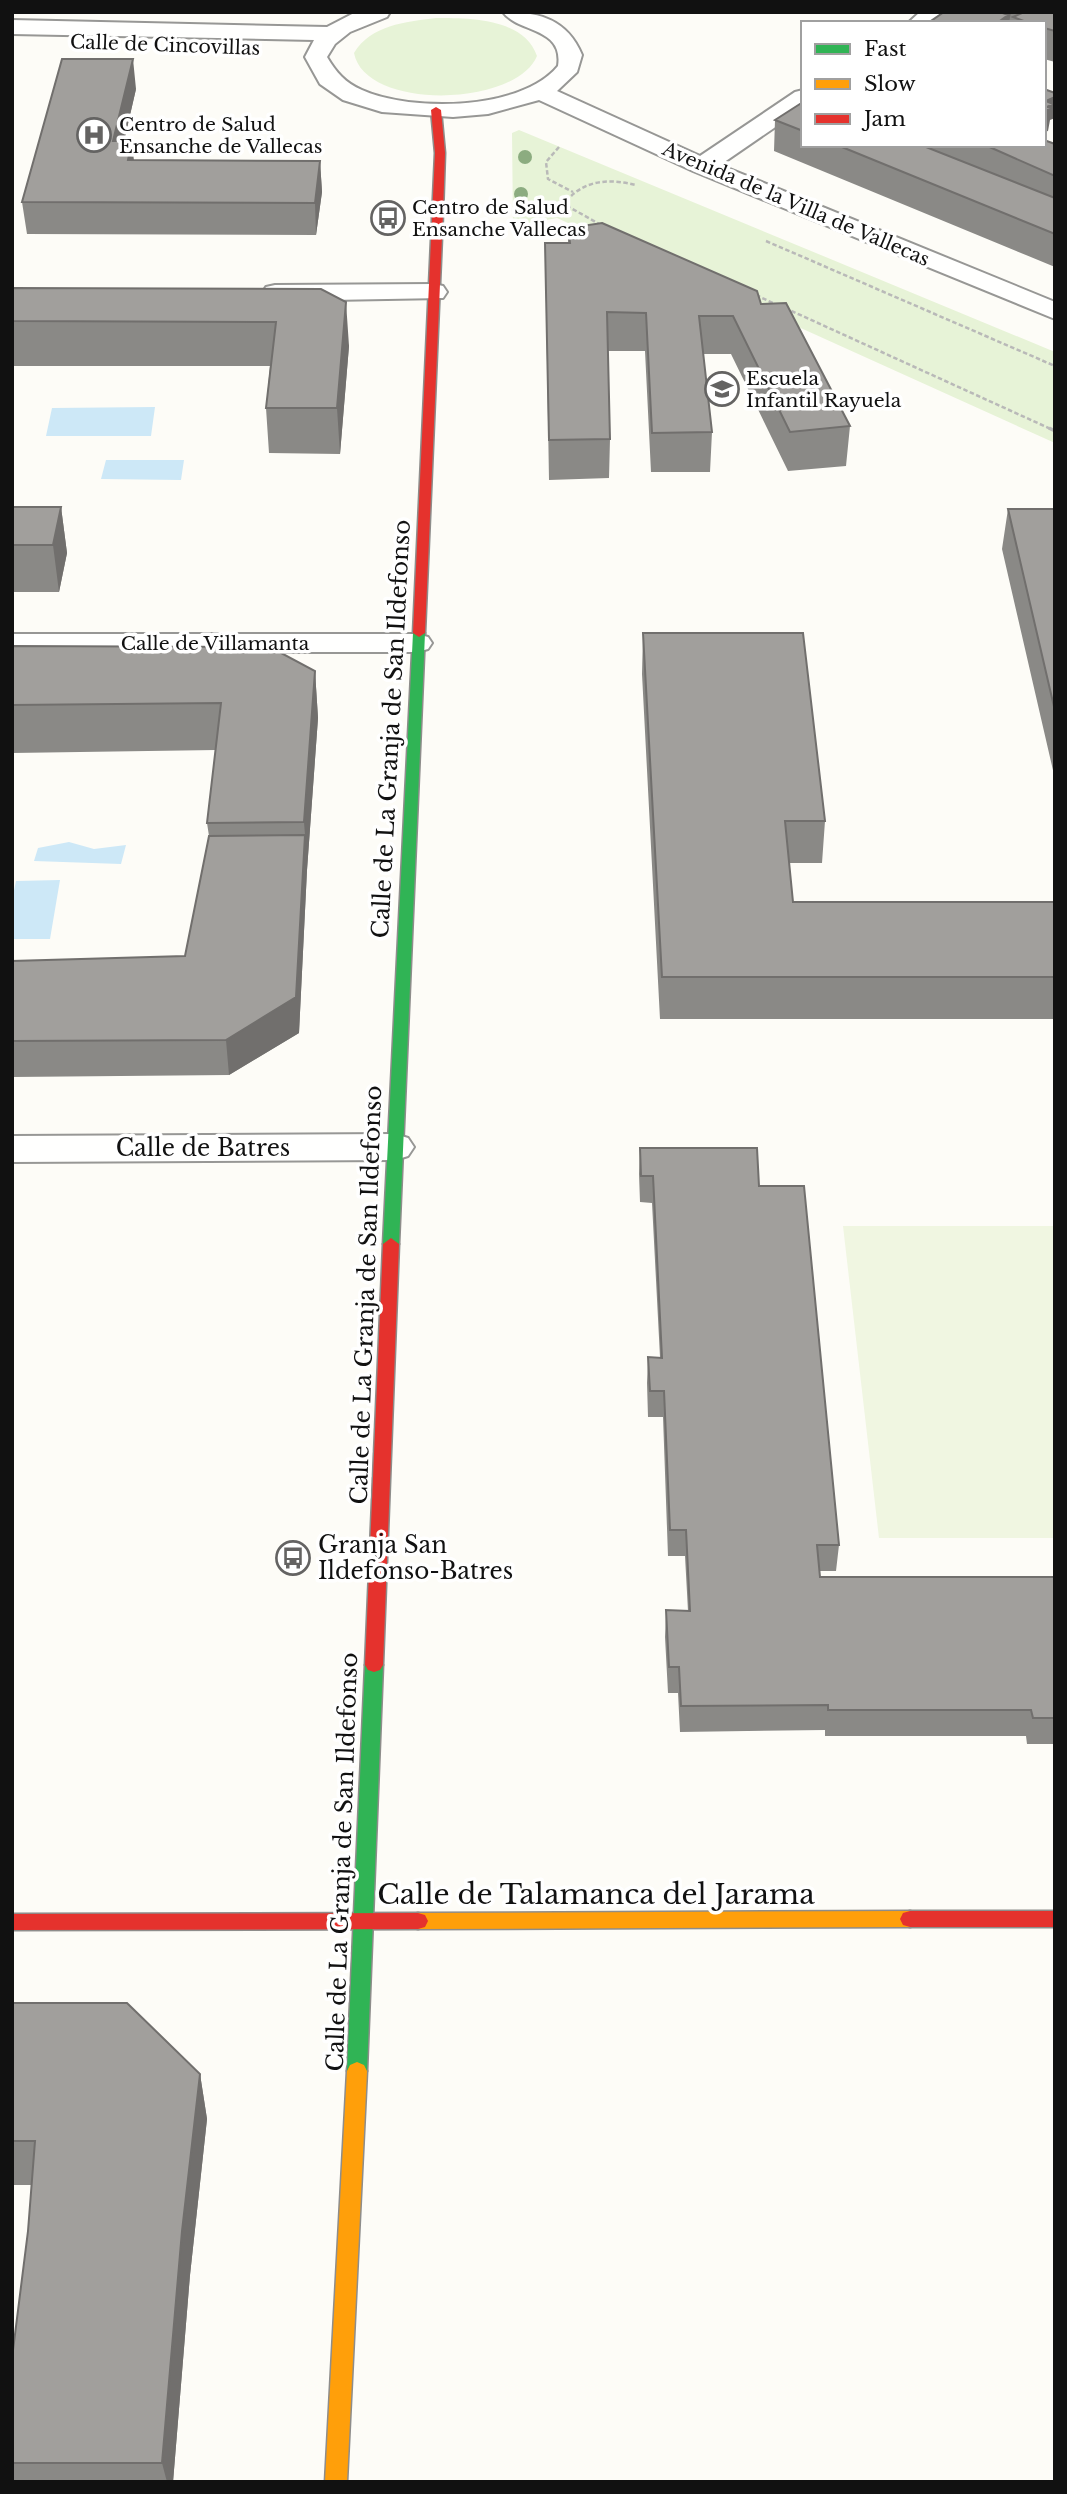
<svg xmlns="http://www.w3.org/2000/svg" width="1067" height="2494" viewBox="0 0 1067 2494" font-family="'Libre Baskerville',serif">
	<rect width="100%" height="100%" fill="#fdfcf7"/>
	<path fill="#e7f3d7" d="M436,18C469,18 524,18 537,56C516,107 365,111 354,53C371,25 405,22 436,18Z
		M519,130L1055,352V443L557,218L513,226L512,133Z"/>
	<path fill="#f0f6e1" d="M843,1226H1055V1538H879Z"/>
	<path fill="#cde8f7" d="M155,407L151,436H46L52,408Z
		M106,460H184L181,480L101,479Z
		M69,842L94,849L126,845L121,864L34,861L38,848Z
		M60,880L50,939H12V900L16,881Z"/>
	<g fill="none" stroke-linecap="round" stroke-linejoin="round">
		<g stroke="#979795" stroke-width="4">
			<path id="street" d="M356,12H390L387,17L350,32L335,44L327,57C336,72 345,83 362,90C411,112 521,111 558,66C564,27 518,33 503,12C539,12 567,19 582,55L577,72L557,91L700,156L795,92L803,90V108L720,165L1055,302V319L693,171L539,100L488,114L453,117L382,112L343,100L320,84L305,57L314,40L12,34V20L327,27Z
				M920,12H947L935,23H908Z
				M434,284L443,286L447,292L443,298L275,301L266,299L262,293L266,287L275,285Z
				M12,634H417L428,637L432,643L428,649L417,652H12Z
				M395,1134L408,1138L414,1147L408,1156L395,1160L12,1162V1136Z"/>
		</g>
		<g stroke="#8e8d8b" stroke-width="3">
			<path id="fast" d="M419,629L425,633L399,1244L391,1250L383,1244L413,633Z
				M374,1658L380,1660L383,1665L367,2071L364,2077L357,2080L350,2077L347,2071L365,1665L368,1660Z"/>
		</g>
		<g stroke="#8e8d8b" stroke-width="3">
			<path id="slow" d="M910,1911L917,1913L920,1919L917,1925L910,1927L418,1929L411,1927L408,1921L411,1915L418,1913Z
				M357,2062L364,2065L367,2071L347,2482H325L347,2071L350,2065Z"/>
		</g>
		<g stroke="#8e8d8b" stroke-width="3">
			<path id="jam" d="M436,107L441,110L445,153L443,214L425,633L419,637L413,633L435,153L431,110Z
				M391,1238L399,1244L383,1665L380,1670L374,1672L368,1670L365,1665L383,1244Z
				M910,1911H1055V1927H910L903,1925L900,1919L903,1913Z
				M418,1913L425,1915L428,1921L425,1927L418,1929L12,1930V1914Z"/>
		</g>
		<path stroke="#b9b9b8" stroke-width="2.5" stroke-dasharray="4.5 2.5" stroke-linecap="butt" d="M559,147L546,162L548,179L573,192
			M601,225L569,207L568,199C587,179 611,179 636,185
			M766,241L1055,366
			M756,295L777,305
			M785,308L1053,430"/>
		<path stroke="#b9b9b8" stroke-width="3.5" stroke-dasharray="5 2.5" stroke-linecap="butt" d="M1049,428L1055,431"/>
		<use href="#street" fill="#fffffe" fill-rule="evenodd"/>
		<use href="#fast" fill="#30b455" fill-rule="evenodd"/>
		<use href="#slow" fill="#ff9f0a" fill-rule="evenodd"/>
		<use href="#jam" fill="#e5322d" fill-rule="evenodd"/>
	</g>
	<g fill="#8cac80">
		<circle cx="525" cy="157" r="7"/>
		<circle cx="521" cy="194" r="7"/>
	</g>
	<path fill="#8a8986" d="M944,12H1055V62L1044,59V23H931V21Z
		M136,89L124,141L134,160L320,161L322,192L316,235L27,234L22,202Z
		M803,102V145H1044L1055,144V267L774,151L775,120Z
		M568,228L761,304L850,426L846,466L788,471L731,354H703L712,432L710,472H651L645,351H608L610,439L609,478L549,480L545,243H568Z
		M12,288L321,289L349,346L340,454L269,453L266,408L270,366H12Z
		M12,507H61L67,553L59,592H12Z
		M1008,509H1055V779L1002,549Z
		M643,633L825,821L822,863H789L793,902H1055V1019H660L642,674Z
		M12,646L315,671L318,718L307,870L299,1033L229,1075L12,1077V961L185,956L209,836L207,823L216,750L12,753Z
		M640,1148L759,1186L839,1545L836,1571H819L820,1577H1055V1744H1027L1026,1736H825V1730L680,1732L678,1693H668L665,1637L666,1610L688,1611L685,1556H668L663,1417H648L647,1383L648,1357H660L652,1203L640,1202L639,1174Z
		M12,2003L200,2074L207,2119L190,2275L173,2482H12V2358L28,2231L32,2185H12Z"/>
	<path fill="#716f6d" d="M999,12H1011L1009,23H997Z
		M133,59L136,89L117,172L113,141Z
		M1055,97V118L1050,120L1048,131L1044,132V111L1046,101Z
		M132,141L135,172L128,160Z
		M320,161L322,192L316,235L315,203Z
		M346,302L349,346L340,454L337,408Z
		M61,507L67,553L59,592L53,545Z
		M315,671L318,718L307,870L299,1033L229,1075L226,1040L305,835L304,822Z
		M200,2074L207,2119L190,2275L173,2482H167L162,2463L182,2231Z"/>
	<path fill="#a19f9c" stroke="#716f6d" stroke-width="2" d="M944,12H1000L1008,15L997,23H933L931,21Z
		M1016,12H1055V31L1044,28V23H1029L1013,17L1020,14Z
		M62,59H133L113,141H132L128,160L320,161L315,203L22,202Z
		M1044,89L1055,93V97L1046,101L1053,104L1047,107L1051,108L1044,111Z
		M803,102V131L775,120Z
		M1044,140L1055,144V176L985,145H1044Z
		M837,145H921L1055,198V234Z
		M602,223L757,291L761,304L786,303L850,426L790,432L733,316H699L712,432L652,433L646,313L607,312L610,439L549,440L545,243H570L568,228Z
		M12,288L321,289L346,302L337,408H266L276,322L12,321Z
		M12,507H61L53,545H12Z
		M1008,509H1055V711Z
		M643,633H803L825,821H785L793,902H1055V977H662Z
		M12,646L270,647L315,671L304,822L207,823L221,703L12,705Z
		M305,835L296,997L226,1040L12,1041V961L185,956L209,836Z
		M640,1148H757L759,1186H804L839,1545H817L820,1577H1055V1718H1033L1031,1710H828V1705L681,1706L679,1667H669L666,1610L690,1611L686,1530H670L664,1391H650L648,1357L662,1358L653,1176H641Z
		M12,2003H127L200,2074L182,2231L162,2463H12V2358L28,2231L35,2141H12Z"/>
	<defs>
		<g id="hospital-ring" transform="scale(1.75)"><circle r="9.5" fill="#fff" stroke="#646362" stroke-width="1.5"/><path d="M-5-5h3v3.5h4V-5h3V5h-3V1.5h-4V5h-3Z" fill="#646362"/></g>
		<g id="bus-ring" transform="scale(1.75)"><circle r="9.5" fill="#fff" stroke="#646362" stroke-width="1.5"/><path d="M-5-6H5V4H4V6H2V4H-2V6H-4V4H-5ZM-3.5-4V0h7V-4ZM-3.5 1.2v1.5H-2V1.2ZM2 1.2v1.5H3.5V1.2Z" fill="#646362"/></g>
		<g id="school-ring" transform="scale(1.75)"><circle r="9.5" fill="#fff" stroke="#646362" stroke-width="1.5"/><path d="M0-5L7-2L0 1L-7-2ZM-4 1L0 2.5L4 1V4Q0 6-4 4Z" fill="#646362"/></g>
	</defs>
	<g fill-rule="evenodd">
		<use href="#hospital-ring" x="94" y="135"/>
		<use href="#bus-ring" x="388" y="218"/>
		<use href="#school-ring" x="722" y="389"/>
		<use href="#bus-ring" x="293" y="1558"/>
	</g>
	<g text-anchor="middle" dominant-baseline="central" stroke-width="7" stroke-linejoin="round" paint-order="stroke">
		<g font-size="19" fill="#111" stroke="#fff">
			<text transform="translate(165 45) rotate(2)">Calle de Cincovillas</text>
			<text transform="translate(796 204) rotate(23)">Avenida de la Villa de Vallecas</text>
			<text x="215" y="643">Calle de Villamanta</text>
		</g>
		<g font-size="19" fill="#111" stroke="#fff" text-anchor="start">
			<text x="119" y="124">Centro de Salud<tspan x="119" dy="22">Ensanche de Vallecas</tspan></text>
			<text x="412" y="207">Centro de Salud<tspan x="412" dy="22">Ensanche Vallecas</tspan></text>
			<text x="746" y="378">Escuela<tspan x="746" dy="22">Infantil Rayuela</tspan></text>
		</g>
		<g font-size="23" fill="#111" stroke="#fff">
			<text transform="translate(391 729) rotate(-87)">Calle de La Granja de San Ildefonso</text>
			<text x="203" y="1148">Calle de Batres</text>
			<text transform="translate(366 1295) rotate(-88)">Calle de La Granja de San Ildefonso</text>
			<text transform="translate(342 1862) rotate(-88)">Calle de La Granja de San Ildefonso</text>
		</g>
		<g font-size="23" fill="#111" stroke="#fff" text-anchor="start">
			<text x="318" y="1545">Granja San<tspan x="318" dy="26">Ildefonso-Batres</tspan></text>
		</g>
		<g font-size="28" fill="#111" stroke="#fff">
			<text x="596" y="1894">Calle de Talamanca del Jarama</text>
		</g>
	</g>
	<rect width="1067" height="2494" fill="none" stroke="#111111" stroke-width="28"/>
	<rect x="801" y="21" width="245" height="126" fill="#ffffff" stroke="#a0a0a0" stroke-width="2"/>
	<rect x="815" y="44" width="35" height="10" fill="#30b455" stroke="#a0a0a0" stroke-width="2"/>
	<text x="864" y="56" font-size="21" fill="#111111">Fast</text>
	<rect x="815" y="79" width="35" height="10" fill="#ff9f0a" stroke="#a0a0a0" stroke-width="2"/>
	<text x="864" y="91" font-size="21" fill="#111111">Slow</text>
	<rect x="815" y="114" width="35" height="10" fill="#e5322d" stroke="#a0a0a0" stroke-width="2"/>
	<text x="864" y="126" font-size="21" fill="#111111">Jam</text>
</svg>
